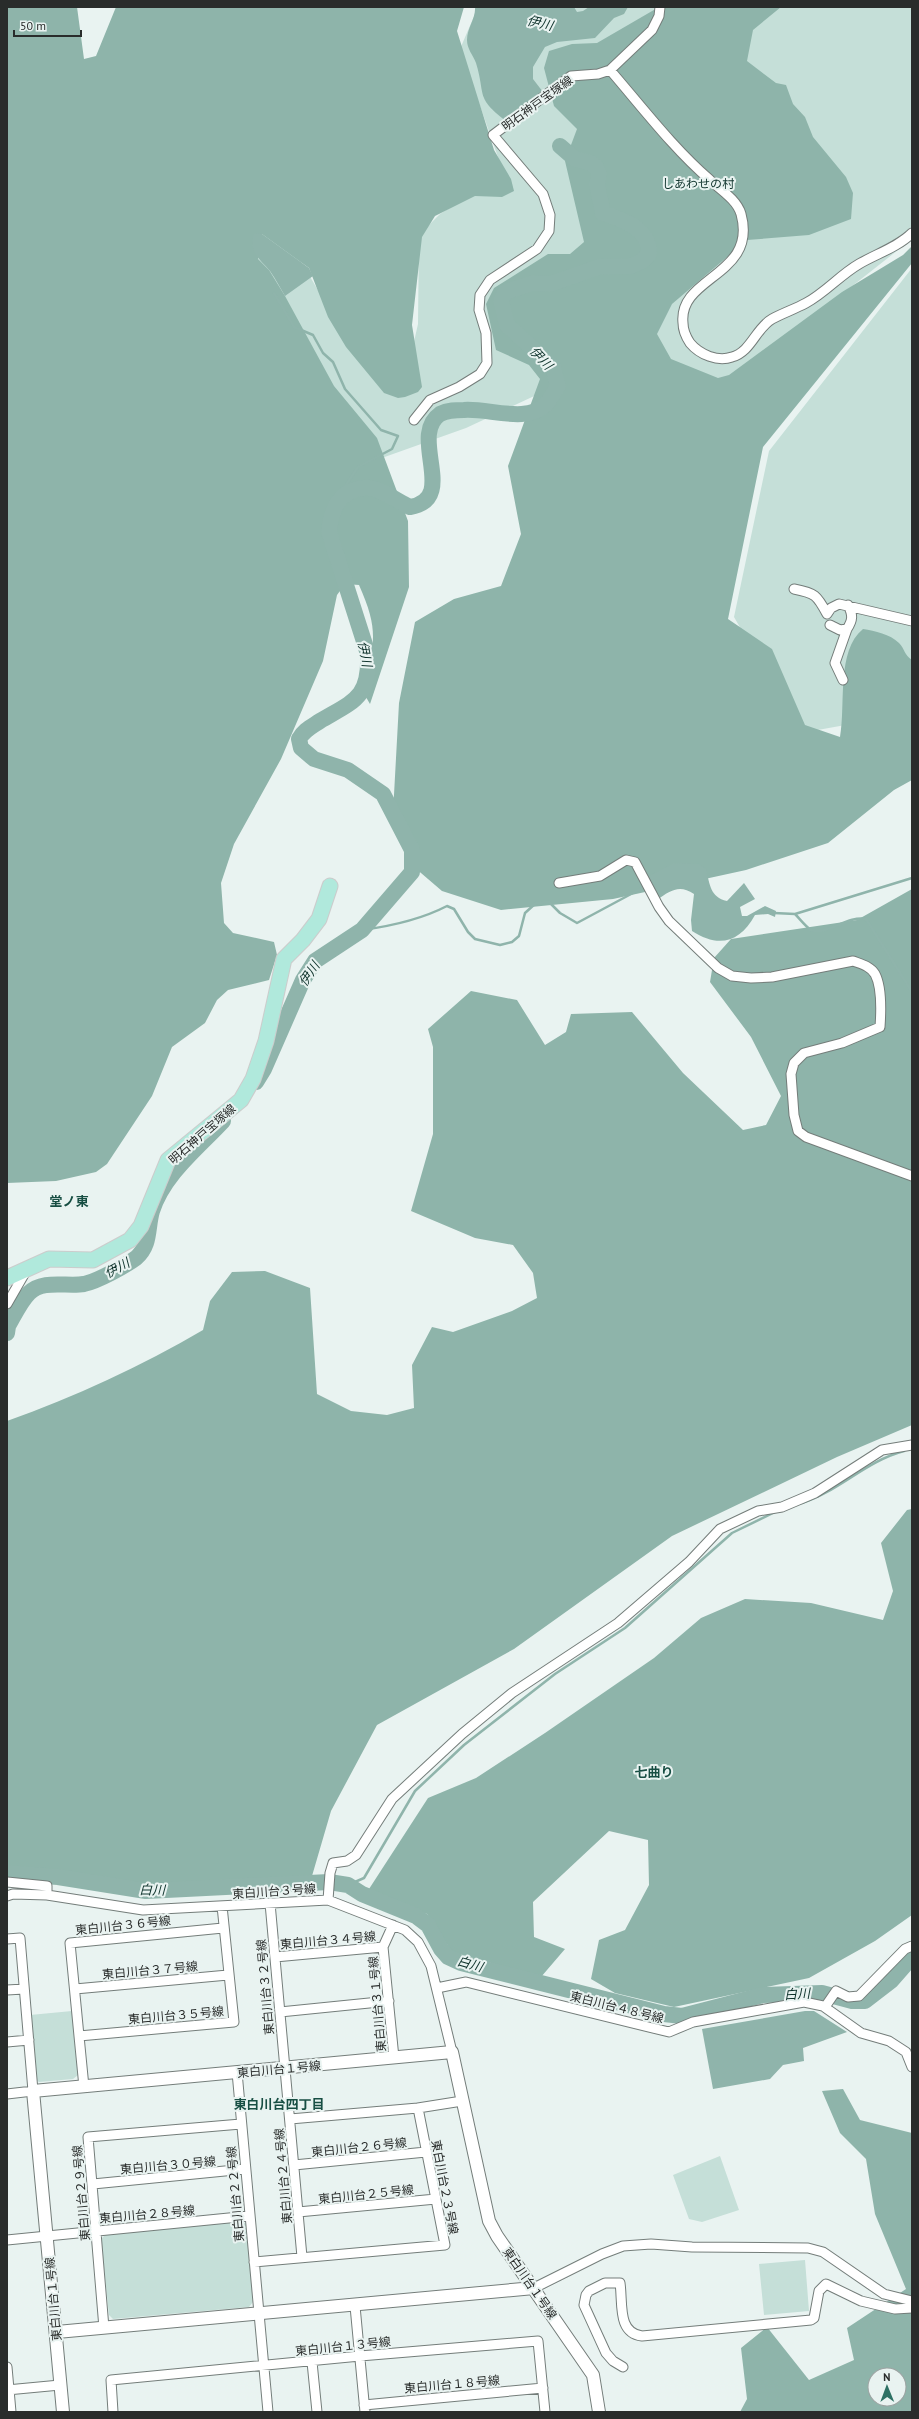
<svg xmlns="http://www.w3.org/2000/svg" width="919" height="2419" viewBox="0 0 919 2419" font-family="'PT Sans','Noto Sans JP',sans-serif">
	<rect width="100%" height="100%" fill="#e9f3f1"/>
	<path fill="#c5dfd8" d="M478,7H912V239L715,394L590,370L466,428L379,459L255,285L244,213L291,244L361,364L408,368L418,324L419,235L440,214L504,174L460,49Z
		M912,268V667L851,724L801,733L734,617L769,451Z
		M72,2011L78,2075L73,2079L39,2082L35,2079L30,2015Z
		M720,2156L739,2210L702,2222L689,2219L673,2175Z
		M242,2221L247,2225L253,2302L249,2307L113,2319L109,2315L101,2239L107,2233Z
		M805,2260L809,2311L764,2315L759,2264Z"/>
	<path fill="#8eb4aa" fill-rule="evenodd" d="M7,7H77L84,59L96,56L116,7H464L457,31L494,150L511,179L514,191L502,197L475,196L435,216L422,237L412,325L422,387L418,392L405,397L398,398L384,393L346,347L328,317L309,268L262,234L258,259L269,270L285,296L334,386L377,438L408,521L409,587L370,704L363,692C374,644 380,632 359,585L345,584L337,595L323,661L281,759L234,844L221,883L224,923L233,933L274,942L277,955L269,980L228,990L217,1000L205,1023L172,1047L152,1096L107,1164L96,1172L56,1181L7,1183Z
		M659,7H781L753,30L747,61L776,83L786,85L793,104L805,117L813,137L846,177L853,193L851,219L809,235L747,240L672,304L657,334L671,359L718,378L729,375L842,292L903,255L912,246V263L763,447L728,619L772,649L805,725L840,737C846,704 836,651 863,629C875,631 890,634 899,643C905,649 904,655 912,660V780L894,790L828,843L746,870L613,899L501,910L442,891L407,861L393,813L399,703L415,622L454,599L501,586L521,534L508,466L540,379L529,365L496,350L486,304L494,288L548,254H570L584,242L565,161L577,129L554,106L544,68L549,51L572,44L597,43Z
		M912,889V1425L837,1457L672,1536L514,1649L377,1725L331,1811L312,1876L142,1888L62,1871L7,1868V1421C74,1397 142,1366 203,1330L210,1301L232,1272L265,1271L310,1288L317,1394L351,1411L387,1415L414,1408L412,1365L432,1327L453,1332L512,1311L537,1298L533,1273L513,1245L475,1238L411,1211L433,1134V1047L428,1029L471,991L517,1000L545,1045L566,1032L571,1014L632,1012L683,1073L743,1130L766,1125L781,1096L751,1037L710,982L714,958L731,939L857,920Z
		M912,1509V1915L875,1941L809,1978L674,2007L615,1993L591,1979L599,1940L625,1930L649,1885L648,1840L609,1831L533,1902L534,1937L565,1949L541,1977L452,1952L427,1914L389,1900L369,1889L428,1798L476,1778L545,1733L654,1658L701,1618L745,1599L811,1603L883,1620L893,1591L881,1543L907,1510Z
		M843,2089L860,2120L912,2133V2412H740L747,2399L741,2348L767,2327L809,2380L854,2360L847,2328L906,2289L875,2214L866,2159L840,2133L822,2091ZM875,2375H899V2399H875Z"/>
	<path fill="#8fb4ab" d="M475,7H574L577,12L583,11L589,7H628L624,14L614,18L595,38L557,42L545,47L533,67V79L543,92L506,121C475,97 486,96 476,63C473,55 467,49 467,40C467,28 476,18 475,7Z
		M254,233L262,234L309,268L313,276L285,296C280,288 276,279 270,271C259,258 248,252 254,233Z
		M674,863L699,864L706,869C710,885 710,897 727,901L744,883L755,899L740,907L742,916H747L765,906L776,911L775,917L768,914L755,915C740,943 718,948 692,931L691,920L694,894C679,884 670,891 657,900L645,878Z
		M805,2011H814L847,2032L803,2048L804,2061L783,2065L770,2079L713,2089L702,2029Z"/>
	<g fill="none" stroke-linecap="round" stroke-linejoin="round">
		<path stroke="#8fb4ab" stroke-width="2.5" d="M274,293L294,327L313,335L323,353L333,362L345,389L381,430L398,436L392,449L358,467L346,485V495
			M774,913L795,914C800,919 806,927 811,930C826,936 848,915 866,919L912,992
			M795,914L912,878
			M362,930C392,926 420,920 447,906L454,909L468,932L475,939L500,945L512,942L519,936L525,913L536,903L549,902L560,913L577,923L646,886
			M802,1503C839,1491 866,1461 904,1451
			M348,1885L364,1878L415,1791L464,1745L555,1674L625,1628L732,1533L775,1512"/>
		<path stroke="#8fb4ab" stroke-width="16" d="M256,1082L264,1069L303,980L315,961L362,930L412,872V850L383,794L348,770L314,759L301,748L299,739C304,730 311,727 320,721C354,701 370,698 368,654L329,532C331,510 339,490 364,488C378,486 398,502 410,507C459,499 408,436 440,414C448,410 456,410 464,410C489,408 527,424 546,404C551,399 554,391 558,386L553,367L507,325L501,301L505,292L533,283L550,284L599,267L631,266L642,261L649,254C650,229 624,220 603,213L597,185L599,174L596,167L591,163L575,159L560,146
			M7,1333L8,1326C14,1316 20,1302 29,1293C43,1279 67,1287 84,1284C98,1281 125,1266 136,1258C151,1245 147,1228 152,1211C164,1174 198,1148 223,1121
			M7,1873L58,1877L146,1891L329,1882L348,1885L362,1894L416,1916L428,1925L441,1949L448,1957L461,1963L664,2014L682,2016L763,1995L822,1993L852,2001H865L891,1981L912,1957"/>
		<g stroke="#747d7a" stroke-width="11">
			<path id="minor" d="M610,70C642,107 673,148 710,180C721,190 737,200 741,214C758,276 678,276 683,323C683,331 686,337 690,343C700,355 718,362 732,357C751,352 756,328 772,319C783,313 795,309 806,303C825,293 840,275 859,264C876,254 898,247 912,233
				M414,420L430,400L459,387L480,374L487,363L486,333L479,310L480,295L490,280L537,249L549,231L550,215L543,194L493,135L571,76L598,74L610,70L652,30L659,16L660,7
				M794,589C815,593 817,595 827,614L831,608L839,604L912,621
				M830,625L840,630L847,629C853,620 853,615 848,605
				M843,680L835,663L847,629
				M559,883L600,876L626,860L635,862L659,907L669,921L718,968L732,976L751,978L772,977L853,961C861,964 870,966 875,974C882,987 881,1013 880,1027L842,1043L804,1053L794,1063L791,1074L794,1115L798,1131L806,1137L912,1176
				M7,1304L26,1271
				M7,1882L47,1886V1895
				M7,1896L13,1894L47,1895L143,1910L328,1900L405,1930L418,1942L431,1966L452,2052
				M328,1900L330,1873L333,1863L347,1861L356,1855L392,1799L462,1734L512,1693L618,1623L689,1562L720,1529L758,1511L782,1507L815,1493L882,1450L912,1445
				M270,1903L302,2257
				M393,1925L383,1947L394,2058
				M7,1939L20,1938L33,2091L7,2094
				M275,1957L383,1947
				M437,1988L466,1982L669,2032L693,2022L804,2002L823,2006L861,2033L889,2041L906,2052L912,2067
				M75,1989L228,1975
				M7,1990L24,1989
				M825,2007L836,1991L848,1997L859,1996L905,1949L912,1946
				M280,2012L389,2001
				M79,2036L70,1943L223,1928
				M7,2042L29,2040
				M237,2072L268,2412
				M84,2087L79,2036L234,2022L222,1906
				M290,2119L418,2108
				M294,2165L426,2152
				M93,2184L245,2169
				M298,2212L436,2199
				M7,2240L249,2216
				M254,2262L445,2245L418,2108L462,2101
				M534,2288L602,2254L623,2246L651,2244L692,2247L808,2248L823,2252L884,2294L912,2301
				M355,2306L365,2412
				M104,2328L88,2137L241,2124
				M312,2362L317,2412
				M7,2367L11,2412
				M623,2367L613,2361L606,2353L584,2305L586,2295L589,2291L605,2283H620C623,2303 617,2333 642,2336L811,2320L814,2318L819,2291L826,2284L861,2301L895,2309L912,2308
				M7,2390L60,2385
				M364,2405L543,2388
				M113,2412L111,2380L360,2356L538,2341L545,2412"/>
		</g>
		<g stroke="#747d7a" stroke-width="14">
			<path id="tertiary" d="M57,2332L534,2288
				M63,2412L33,2091L452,2052L489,2221L497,2236L593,2375L599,2412"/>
		</g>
		<g stroke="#ccc" stroke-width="17">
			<path id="primary" d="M7,1278L49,1259L93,1260L130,1240L141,1226L168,1160L241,1100L253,1079L266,1041L284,959L303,940L319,919L330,886"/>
		</g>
		<use href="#minor" stroke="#fff" stroke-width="9"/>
		<use href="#tertiary" stroke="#fff" stroke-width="12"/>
		<use href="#primary" stroke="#b0e9dc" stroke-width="15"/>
	</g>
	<g text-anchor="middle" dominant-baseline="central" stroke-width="4" stroke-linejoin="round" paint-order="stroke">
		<g font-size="12" fill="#292c2b" stroke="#e9f3f1">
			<text transform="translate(537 103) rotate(-36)">明石神戸宝塚線</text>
			<text transform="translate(202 1134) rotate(-41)">明石神戸宝塚線</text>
			<text transform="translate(274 1891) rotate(-4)">東白川台３号線</text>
			<text transform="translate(123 1925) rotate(-6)">東白川台３６号線</text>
			<text transform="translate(328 1940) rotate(-5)">東白川台３４号線</text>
			<text transform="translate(150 1970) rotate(-5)">東白川台３７号線</text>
			<text transform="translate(265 1987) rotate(-95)">東白川台３２号線</text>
			<text transform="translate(377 2004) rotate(-95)">東白川台３１号線</text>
			<text transform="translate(617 2007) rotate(14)">東白川台４８号線</text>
			<text transform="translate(176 2015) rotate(-5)">東白川台３５号線</text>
			<text transform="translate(279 2069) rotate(-5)">東白川台１号線</text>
			<text transform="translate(359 2147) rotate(-6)">東白川台２６号線</text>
			<text transform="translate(168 2165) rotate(-5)">東白川台３０号線</text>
			<text transform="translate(283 2176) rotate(-95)">東白川台２４号線</text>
			<text transform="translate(445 2187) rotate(79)">東白川台２３号線</text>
			<text transform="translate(81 2193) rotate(-95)">東白川台２９号線</text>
			<text transform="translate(235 2194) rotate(-95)">東白川台２２号線</text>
			<text transform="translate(366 2194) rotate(-6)">東白川台２５号線</text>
			<text transform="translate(147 2214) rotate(-5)">東白川台２８号線</text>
			<text transform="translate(530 2283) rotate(55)">東白川台１号線</text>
			<text transform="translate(53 2299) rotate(-95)">東白川台１号線</text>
			<text transform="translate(343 2346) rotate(-6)">東白川台１３号線</text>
			<text transform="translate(452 2384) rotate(-5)">東白川台１８号線</text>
		</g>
		<g font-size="12" fill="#11352e" stroke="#e9f3f1">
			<text x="698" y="183">しあわせの村</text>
		</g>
		<g font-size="13" font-style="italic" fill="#0e322b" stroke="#e9f3f1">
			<text transform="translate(540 23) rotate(13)">伊川</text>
			<text transform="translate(541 358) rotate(46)">伊川</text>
			<text transform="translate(365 654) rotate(79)">伊川</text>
			<text transform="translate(309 974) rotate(-56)">伊川</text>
			<text transform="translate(117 1268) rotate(-29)">伊川</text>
			<text transform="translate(152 1890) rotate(1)">白川</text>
			<text transform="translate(470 1964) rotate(16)">白川</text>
			<text transform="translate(797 1994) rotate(-3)">白川</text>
		</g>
		<g font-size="13" font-weight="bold" fill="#174e43" stroke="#e9f3f1">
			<text x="69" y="1201">堂ノ東</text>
			<text x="654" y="1772">七曲り</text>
			<text x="279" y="2104">東白川台四丁目</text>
		</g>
	</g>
	<rect width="919" height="2419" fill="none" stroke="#292c2b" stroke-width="16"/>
	<g transform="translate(887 2387) rotate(359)"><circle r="19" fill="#e9f3f1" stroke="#9ca3a2"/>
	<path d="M0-3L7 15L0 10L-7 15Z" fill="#2e7164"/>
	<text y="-6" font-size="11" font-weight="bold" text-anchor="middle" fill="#292c2b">N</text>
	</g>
	<path d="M14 30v6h67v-6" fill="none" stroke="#292c2b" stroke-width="2"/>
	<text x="20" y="30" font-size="12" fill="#292c2b" stroke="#e9f3f1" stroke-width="3" paint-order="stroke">50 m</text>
</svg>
